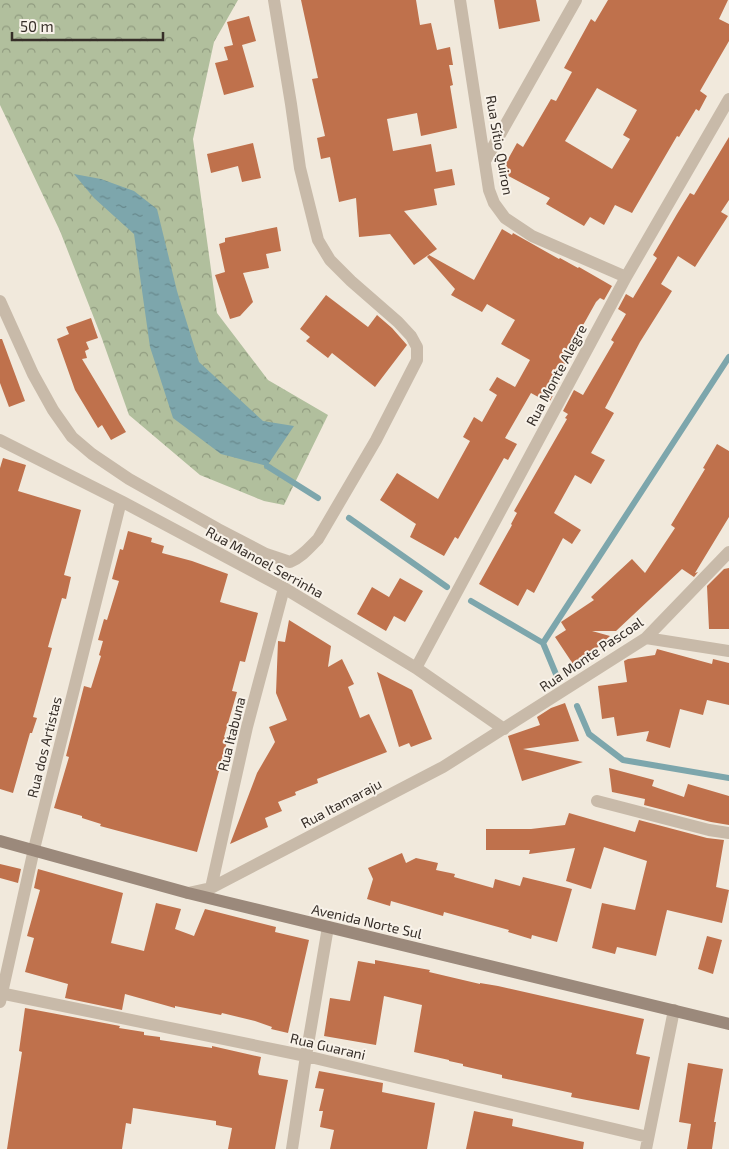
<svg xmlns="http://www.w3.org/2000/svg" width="729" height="1149" viewBox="0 0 729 1149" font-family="'Exo 2',sans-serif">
	<defs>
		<pattern id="forest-crowns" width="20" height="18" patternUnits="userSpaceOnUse" patternTransform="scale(1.25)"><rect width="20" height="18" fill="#b1bf9d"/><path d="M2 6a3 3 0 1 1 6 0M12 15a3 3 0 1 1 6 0" fill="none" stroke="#919c80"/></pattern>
		<pattern id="water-ripples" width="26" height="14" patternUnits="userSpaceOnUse" patternTransform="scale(1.25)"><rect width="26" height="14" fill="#7da6ac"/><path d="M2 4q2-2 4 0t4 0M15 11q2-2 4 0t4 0" fill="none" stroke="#67888c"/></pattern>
	</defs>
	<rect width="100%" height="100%" fill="#f1e9dc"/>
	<path fill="url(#forest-crowns)" d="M0,0H238L214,42L193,139L217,313L268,380L328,415L284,505L264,501L200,475L129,415L101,336L60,231L0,105Z"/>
	<path fill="url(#water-ripples)" d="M74,174L101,179L134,191L157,209L177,291L199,362L263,421L294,426L267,466L221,454L173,418L150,347L134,234L94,198Z"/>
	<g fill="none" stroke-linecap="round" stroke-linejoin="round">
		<path stroke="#7da6ac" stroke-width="6" d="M267,466L318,498
			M349,518L447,587
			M471,601L543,643L558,679
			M543,643L729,357
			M577,706L589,734L623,760L729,778"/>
	</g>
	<path fill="#bf714c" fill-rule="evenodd" d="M301,0H416L420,25L431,23L437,50L450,47L453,65H449L453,85L450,86L457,128L421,136L417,113L387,119L393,151L431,144L436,172L452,169L455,185L434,189L437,205L404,211L437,249L414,265L390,234L359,237L356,198L339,202L330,157L321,159L317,138L325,136L312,79L318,78Z
		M494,0H536L540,21L499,29Z
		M608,0H728L719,19L729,24V41L700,91L707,96L699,111L696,109L679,137L677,136L632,213L615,205L604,225L590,217L584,226L546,204L550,198L501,172L517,143L523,147L551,99L556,101L572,72L564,68L591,19L595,22ZM597,88L637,110L623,135L630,139L612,169L565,141Z
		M249,16L256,41L242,45L254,87L224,95L215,63L228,60L224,47L233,45L227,22Z
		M729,137V200L721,212L728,216L695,267L678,256L661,284L672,291L640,342L605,408L614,413L591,453L605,460L591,484L575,475L554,513L581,530L572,544L563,538L534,593L527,589L518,606L479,584L512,525L511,524L517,513L514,511L567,419L565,418L568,414L563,411L574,390L583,395L614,342L611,340L626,314L618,309L626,294L633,298L657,258L653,255L677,214L690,193L694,195Z
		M253,143L261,178L242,182L238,166L211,173L207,154Z
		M277,227L281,251L266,254L269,268L243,273L253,302L240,316L230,319L215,275L225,272L219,244L225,242V238Z
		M502,229L512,235L513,233L559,259L560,258L578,268L579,267L612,286L604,300L600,298L596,302L577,336L579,337L556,380L560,382L549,403L531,393L505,438L517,444L508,460L504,458L458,539L455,537L444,556L410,537L416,524L380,500L397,473L438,499L470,441L463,437L474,417L482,422L497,395L489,390L497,377L515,387L530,360L501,344L515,320L487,304L482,312L451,295L455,289L427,257L429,255L474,280Z
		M326,295L368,327L377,315L392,328L407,345L375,387L332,353L328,358L306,341L310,337L300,329Z
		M91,318L98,338L86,342L89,349L85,351L87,358L82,359L126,432L111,440L102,425L98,428L75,390L57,339L69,334L66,327Z
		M0,339H2L25,401L9,407L0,383Z
		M717,444L729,451V517L695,573L698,572L694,577L682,569L616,631H592L610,636L598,647L573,664L555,637L566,630L561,622L594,600L591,597L632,559L645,573L675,528L671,525L705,469L703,468Z
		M3,458L26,465L18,491L81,510L64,575L71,577L66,599L62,598L48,647L52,648L33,717L37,718L32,733H30L13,793L0,789V468Z
		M128,531L152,538L151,542L164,546L162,553L192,561L228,574L220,602L258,613L245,662L240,661L232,691L237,692L224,737L228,738L197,852L100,826L101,824L82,818V816L54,808L69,757L66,756L84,686L91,688L101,656L99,655L103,641L98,640L104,619L107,620L119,581L112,579L120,549L123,550Z
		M729,568V629H709L707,586L724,569Z
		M400,578L423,591L405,622L394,616L386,631L357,614L372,587L389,597Z
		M289,620L331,646L328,667L342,659L354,684L348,687L360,718L369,714L387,752L317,779L318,783L295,792L296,795L278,802L282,811L265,818L268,827L230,844L257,773L275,742L269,727L287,720L276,693L278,641L285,642Z
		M657,649L712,664L713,659L729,663V705L707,700L703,715L680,709L670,748L646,741L649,731L617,736L614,717L602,719L598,686L627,682L624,661L628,659L655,655Z
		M377,672L412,690L432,739L411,747L409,743L399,747Z
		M565,703L579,741L523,749L583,762L522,781L508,736L540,725L537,717L551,708Z
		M609,768L654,780L652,786L684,797L688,784L729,796V825L711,822L644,805L645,799L612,792Z
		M569,813L635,832L639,820L707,838L724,840L716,887L729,890L722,923L667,910L656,956L617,947L615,954L592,948L602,903L635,910L647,861L604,847L591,889L566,881L575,848L529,854L530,850H486V829H531L565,825Z
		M402,853L406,863L416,858L438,863L436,870L455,874L454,877L493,888L495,879L520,886L523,877L572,889L557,942L532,935L531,939L508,932L509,930L444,912L443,916L391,901L390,906L367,899L373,879L368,868Z
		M0,864L21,869L18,883L0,878Z
		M38,869L123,893L111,943L144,951L156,903L181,909L175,929L194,936L205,909L276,927L275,932L309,940L288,1033L271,1029L272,1027L255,1021L222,1013L221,1015L175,1006V1008L125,994L122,1010L65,998L68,984L25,972L34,938L27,936L40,890L34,888Z
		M707,936L722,940L713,974L698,969Z
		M375,960L430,970L429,972L480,984V983L498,986L644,1019L636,1054L650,1057L639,1110L571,1097L572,1093L502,1078V1075L463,1066V1064L449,1061V1060L414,1052L422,1005L384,996L376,1045L324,1036L330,998L350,1001L358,961L375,964Z
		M25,1008L120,1026L119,1028L144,1032V1035L160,1037V1040L212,1048V1046L261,1057L258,1072L259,1075L288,1080L275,1149H228L232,1128L216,1125V1121L133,1108L131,1124L126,1123L122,1149H7L22,1052L19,1051Z
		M688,1063L723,1069L714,1122H716L712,1149H687L691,1124L679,1122Z
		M319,1071L383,1083L382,1092L435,1103L427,1149H330L334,1130L320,1127L323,1111H319L324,1089L315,1088Z
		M474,1111L513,1119L512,1126L584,1142L583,1149H466Z"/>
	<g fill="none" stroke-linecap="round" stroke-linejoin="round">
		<path stroke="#c8baa9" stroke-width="12" d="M460,0L489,190L494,203L505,218L532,236L626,277
			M485,161L576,0
			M0,301L33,374L53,410L72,437L92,454L129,479L218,529L266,554L290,562C302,557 309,548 318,539L376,440L417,360V347L411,336L398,322L351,281L330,260L318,240L300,168L291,104L274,0
			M0,440L121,501L284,588L416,668L504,729
			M646,638L729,651
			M416,668L626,277L729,99
			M597,801L709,830L729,833
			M211,888L247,727L284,588
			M188,893L211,888L443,767L646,638L729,552
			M0,993L306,1056L648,1137
			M0,1002L34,849L121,501
			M292,1149L306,1056L328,927
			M646,1149L674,1010"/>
		<path stroke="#9b897b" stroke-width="12" d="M0,841L188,893L729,1024"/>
	</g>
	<g text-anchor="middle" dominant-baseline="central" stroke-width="4" stroke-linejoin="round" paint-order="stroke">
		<g font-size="14" fill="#362e28" stroke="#f8f2e9">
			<text transform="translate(500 145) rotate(80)">Rua Sítio Quiron</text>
			<text transform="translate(556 375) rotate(-62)">Rua Monte Alegre</text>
			<text transform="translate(265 562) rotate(29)">Rua Manoel Serrinha</text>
			<text transform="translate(591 654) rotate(-34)">Rua Monte Pascoal</text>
			<text transform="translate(231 734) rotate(-76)">Rua Itabuna</text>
			<text transform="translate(44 747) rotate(-76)">Rua dos Artistas</text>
			<text transform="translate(341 803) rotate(-28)">Rua Itamaraju</text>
			<text transform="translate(367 921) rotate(13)">Avenida Norte Sul</text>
			<text transform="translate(328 1046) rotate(13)">Rua Guarani</text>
		</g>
	</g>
	<path d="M12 32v8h151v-8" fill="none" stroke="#362e28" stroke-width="2.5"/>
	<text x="20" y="32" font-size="15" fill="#362e28" stroke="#f8f2e9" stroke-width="4" paint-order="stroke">50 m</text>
</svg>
